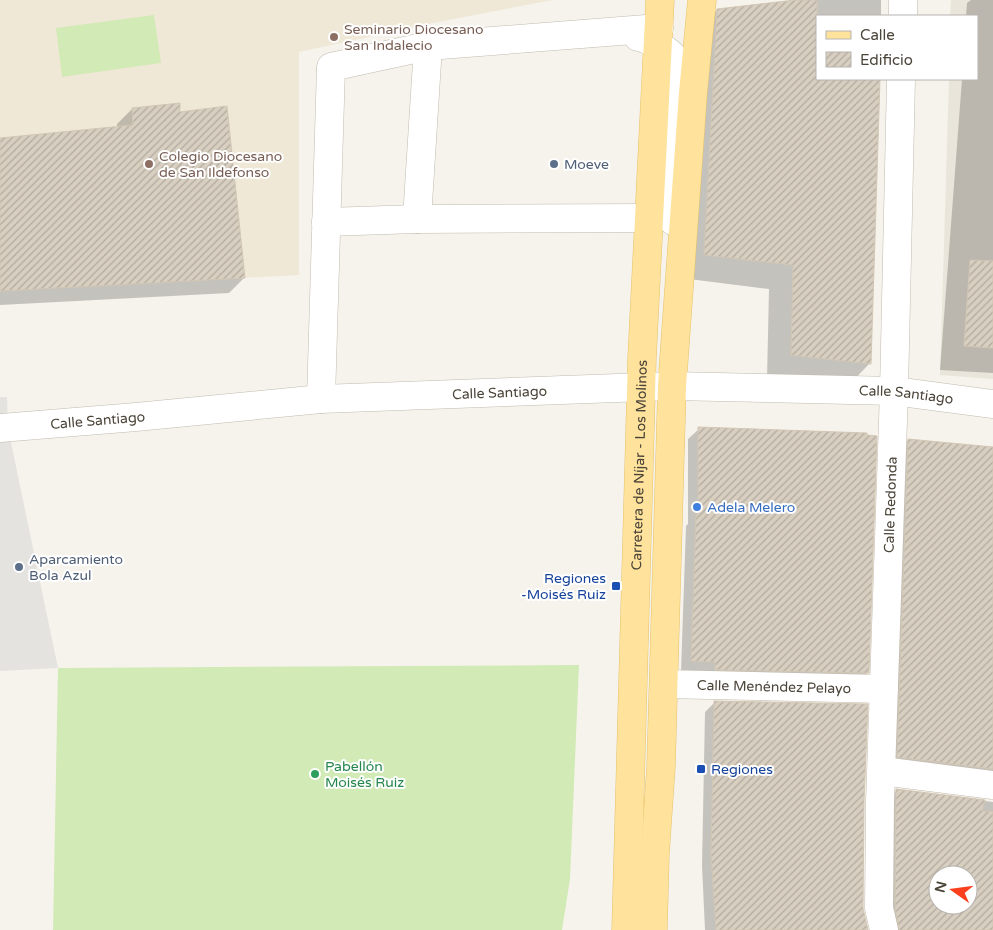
<svg xmlns="http://www.w3.org/2000/svg" width="993" height="930" viewBox="0 0 993 930" font-family="'Varela Round',sans-serif">
	<defs>
		<pattern id="building-hatch" width="6" height="6" patternUnits="userSpaceOnUse" patternTransform="scale(1.25)"><rect width="6" height="6" fill="#d8cfc1"/><path d="M-1 1l2-2M0 6l6-6M5 7l2-2" fill="none" stroke="#b1aa9e"/></pattern>
	</defs>
	<rect width="100%" height="100%" fill="#f6f3ec"/>
	<path fill="#eae5da" d="M951,0H993V379L940,375L949,79H977V16H950Z"/>
	<path fill="#efe8d6" d="M0,0H553L438,22L299,52V275L0,291Z"/>
	<path fill="#d2eab5" d="M154,15L161,63L62,77L56,28Z
		M579,665L570,879L562,930H53L58,668Z"/>
	<path fill="#e5e3e0" d="M0,397H7L8,428L58,668L0,671Z"/>
	<path fill="#0003" fill-rule="evenodd" d="M805,0H881V16H817V79H879L870,363L846,388L767,379L769,289L681,278L693,35L717,10Z
		M971,0H993V373L940,370L962,79H977V16H966L967,3Z
		M132,109L244,278L229,293L0,305V139L117,128V124Z
		M699,429L868,672L857,683L681,671L686,526L688,524V439Z
		M908,440L993,449V783L888,767L898,450Z
		M715,702L863,802L862,911L867,930H705L702,866L705,712Z
		M897,790L993,802V930H888L887,800ZM938,875H968V905H938Z"/>
	<path fill="url(#building-hatch)" stroke="#d3c7b4" fill-rule="evenodd" d="M795,0H817V79H880L871,364L791,355L793,265L704,255L717,9Z
		M180,103V112L227,106L245,278L0,291V138L133,125L132,108Z
		M970,260L993,261V348L964,346Z
		M698,427L867,433V435L877,436L869,673L715,670V662L691,661L696,514H698Z
		M908,439L993,447V769L897,757Z
		M714,701L868,704L864,802L863,908L868,930H716L711,855Z
		M896,789L985,800L982,811L993,812V930H899L895,906ZM938,875H968V905H938Z"/>
	<g fill="none" stroke-linecap="round" stroke-linejoin="round">
		<g stroke="#c2bbae" stroke-width="29">
			<g id="minor">
				<path d="M903,16V0"/>
				<path d="M638,37C645,38 651,42 657,45C675,54 677,59 678,79L673,176V221"/>
				<path d="M417,219L428,46"/>
				<path d="M326,222L417,219L649,218"/>
				<path d="M321,399L331,67L428,46L659,28"/>
				<path id="s1" d="M0,428L136,417L321,399L672,386L894,391L993,404"/>
				<path id="s2" d="M664,684L884,689"/>
				<path d="M882,771L993,785"/>
				<path id="s3" d="M884,930L879,908L880,802L894,391L901,79"/>
			</g>
		</g>
		<g stroke="#e6c16a" stroke-width="29">
			<g id="major">
				<path id="s4" d="M626,930L642,358L660,0"/>
				<path d="M653,930L655,854L661,767L672,386L693,93L702,0"/>
			</g>
		</g>
		<use href="#minor" stroke="#fff" stroke-width="28"/>
		<use href="#major" stroke="#ffe39c" stroke-width="28"/>
	</g>
	<g fill="#8d6e63" stroke="#fff" stroke-width="2">
		<circle cx="334" cy="37" r="5"/>
		<circle cx="149" cy="164" r="5"/>
	</g>
	<g fill="#5c6f8a" stroke="#fff" stroke-width="2">
		<circle cx="554" cy="164" r="5"/>
		<circle cx="19" cy="567" r="5"/>
	</g>
	<circle fill="#3f7fe0" stroke="#fff" stroke-width="2" cx="697" cy="507" r="5"/>
	<g fill="#1a4fb4" stroke="#fff" stroke-width="2">
		<rect x="611" y="581" width="10" height="10" rx="2.5"/>
		<rect x="696" y="764" width="10" height="10" rx="2.5"/>
	</g>
	<circle fill="#2e9e5b" stroke="#fff" stroke-width="2" cx="315" cy="774" r="5"/>
	<g text-anchor="middle" dominant-baseline="central" stroke-width="4" stroke-linejoin="round" paint-order="stroke">
		<g font-size="14" fill="#785e54" stroke="#fff" text-anchor="start">
			<text x="344" y="29">Seminario Diocesano<tspan x="344" dy="16">San Indalecio</tspan></text>
			<text x="159" y="156">Colegio Diocesano<tspan x="159" dy="16">de San Ildefonso</tspan></text>
		</g>
		<g font-size="14" fill="#4e5e75" stroke="#fff" text-anchor="start">
			<text x="564" y="164">Moeve</text>
			<text x="29" y="559">Aparcamiento<tspan x="29" dy="16">Bola Azul</tspan></text>
		</g>
		<g font-size="14" fill="#4b4439" stroke="#fff">
			<text stroke="none"><textPath href="#s1" startOffset="501">Calle Santiago</textPath></text>
			<text stroke="none"><textPath href="#s1" startOffset="908">Calle Santiago</textPath></text>
			<text stroke="none"><textPath href="#s1" startOffset="98">Calle Santiago</textPath></text>
			<text stroke="none"><textPath href="#s4" startOffset="465">Carretera de Níjar - Los Molinos</textPath></text>
			<text stroke="none"><textPath href="#s3" startOffset="426">Calle Redonda</textPath></text>
			<text stroke="none"><textPath href="#s2" startOffset="110">Calle Menéndez Pelayo</textPath></text>
		</g>
		<g font-size="14" fill="#366cbe" stroke="#fff" text-anchor="start">
			<text x="707" y="507">Adela Melero</text>
		</g>
		<g font-size="14" fill="#164399" stroke="#fff" text-anchor="end">
			<text x="606" y="578">Regiones<tspan x="606" dy="16">-Moisés Ruiz</tspan></text>
			<text x="711" y="769" text-anchor="start">Regiones</text>
		</g>
		<g font-size="14" fill="#27864d" stroke="#fff" text-anchor="start">
			<text x="325" y="766">Pabellón<tspan x="325" dy="16">Moisés Ruiz</tspan></text>
		</g>
	</g>
	<rect x="816" y="15" width="162" height="65" fill="#ffffff" stroke="#b7b4b0"/>
	<rect x="826" y="31" width="25" height="8" fill="#ffe39c" stroke="#b7b4b0"/>
	<text x="860" y="40" font-size="15" fill="#4b4439">Calle</text>
	<rect x="826" y="52" width="25" height="15" fill="url(#building-hatch)" stroke="#b7b4b0"/>
	<text x="860" y="65" font-size="15" fill="#4b4439">Edificio</text>
	<g transform="translate(953 890) rotate(284)"><circle r="24" fill="#ffffff" stroke="#b7b4b0"/>
	<path d="M0-4L9 19L0 12L-9 19Z" fill="#fc3f1d"/>
	<text y="-8" font-size="14" font-weight="bold" text-anchor="middle" fill="#4b4439">N</text>
	</g>
</svg>
